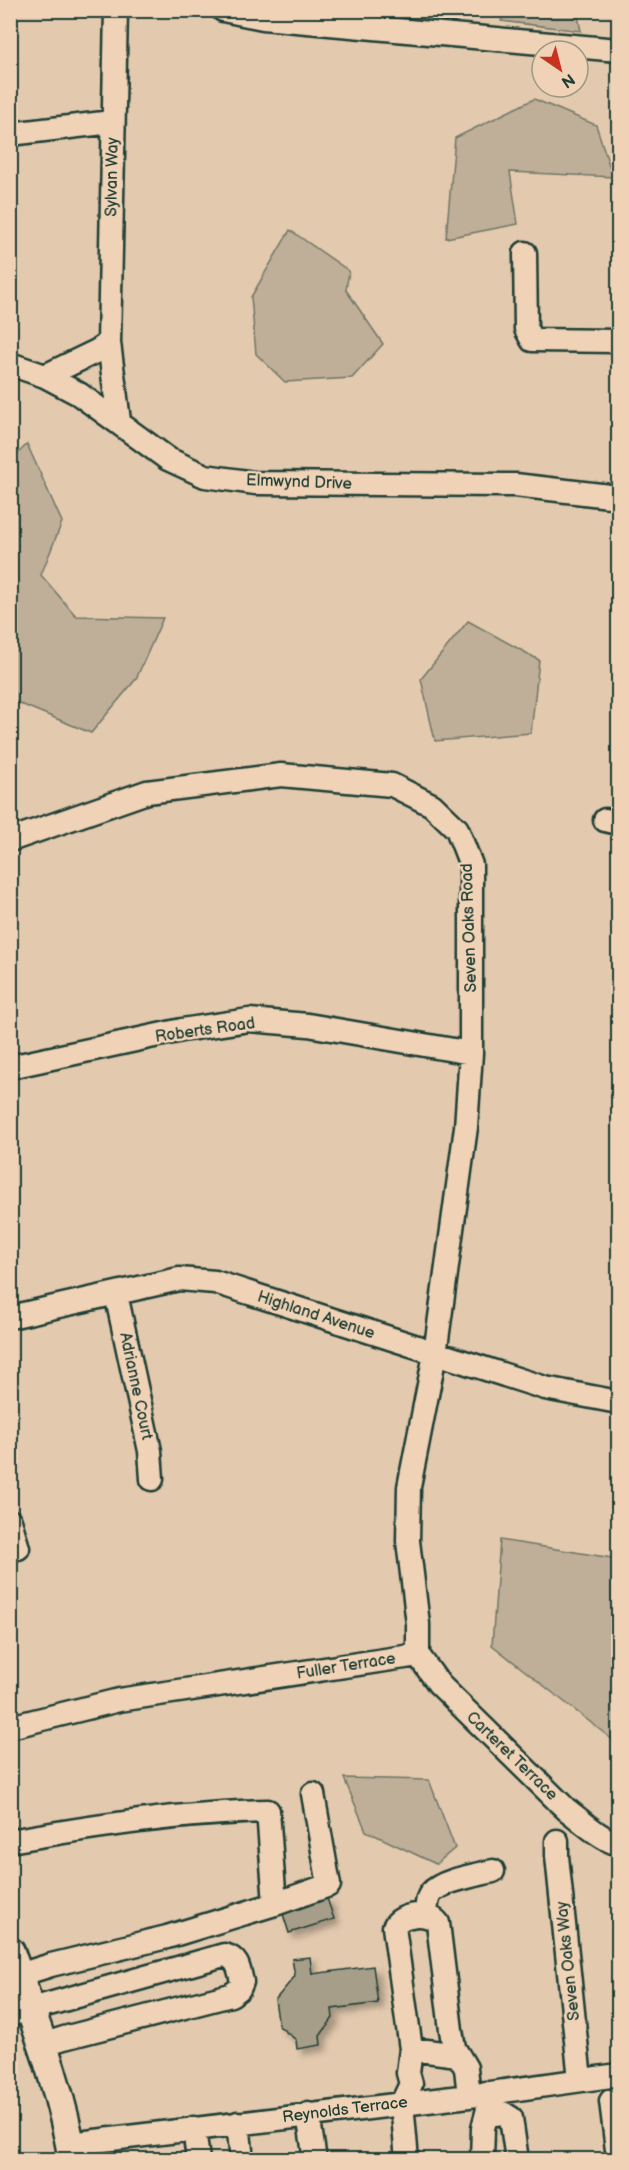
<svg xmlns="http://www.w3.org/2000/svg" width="629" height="2170" viewBox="0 0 629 2170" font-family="'Balsamiq Sans',sans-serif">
	<defs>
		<filter id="shadow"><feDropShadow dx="5.5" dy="5.5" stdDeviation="3" flood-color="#0004"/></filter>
	</defs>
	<rect width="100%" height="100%" fill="#e3caae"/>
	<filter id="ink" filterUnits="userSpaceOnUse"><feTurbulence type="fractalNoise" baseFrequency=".0167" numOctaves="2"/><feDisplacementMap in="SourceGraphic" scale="12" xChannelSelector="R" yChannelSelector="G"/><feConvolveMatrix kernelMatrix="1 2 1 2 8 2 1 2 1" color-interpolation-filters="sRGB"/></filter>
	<g filter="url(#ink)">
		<path fill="#bfaf98" stroke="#6f7666" stroke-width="1.5" d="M507,11H577L581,31L501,21Z
			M534,99L596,125L613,177L510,172L518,224L446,238L455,138Z
			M290,230L349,271L346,290L383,344L352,378L285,382L256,354L251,297Z
			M27,444L62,522L41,575L76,616L163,618L136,679L91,733L11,700V461Z
			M468,621L539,660L531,733L435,741L421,679Z
			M500,1540L618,1559V1744L492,1645Z
			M344,1778L429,1780L455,1848L436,1864L366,1831Z"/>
		<path fill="#a69e89" stroke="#1f3d34" stroke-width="1.5" filter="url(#shadow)" d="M327,1898L334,1919L289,1933L282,1911Z
			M310,1957L312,1974L373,1966L378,2003L332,2009L333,2018L320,2036L321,2045L297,2049L296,2040L279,2026L275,2000L295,1976L292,1959Z"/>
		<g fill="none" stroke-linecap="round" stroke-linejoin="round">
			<g stroke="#1f3d34" stroke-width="27">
				<path id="minor" d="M116,10L109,343L119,421
					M223,10L263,18L618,50
					M10,134L112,122
					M525,253L526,329L532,340L618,341
					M10,364L45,376L79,394L168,459L205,476L255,483L515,485L618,497
					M45,376L97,351L109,343
					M605,820L618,823
					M10,840L147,792L281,775L392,785L432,805L457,829L471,865V1053L466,1127L435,1354L409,1487L408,1541L418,1624V1655
					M10,1067L182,1030L249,1020L308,1025L471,1053
					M116,1294L150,1451L152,1479
					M10,1317L179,1279L215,1282L545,1388L618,1402
					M10,1521L18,1548L10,1550
					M418,1655L439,1684L566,1809C582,1821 599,1838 618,1844
					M10,1727L119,1700L418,1655
					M10,1841C96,1826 181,1813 268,1811L275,1904L167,1937L51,1965L19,1975
					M557,1841V1856L580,2080
					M275,1904L329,1885L313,1794
					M426,1916C427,1908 426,1899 431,1893C442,1880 477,1875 493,1871
					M10,2015L224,1955C238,1958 239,1969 242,1982L239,1989L231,1995L64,2038L42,2045
					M411,2049L458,2055
					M611,2101L618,2158
					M308,2114L315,2160
					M488,2115L503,2113L511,2118L517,2160
					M238,2123L242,2160
					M194,2128L198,2160
					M70,2144L469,2096L618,2075
					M407,2160L402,2103L411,2084L408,2073L411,2049L394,1927C401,1913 429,1911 438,1923L451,2030L454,2048L466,2068L469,2096
					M482,2160L483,2128L488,2109L486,2093"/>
			</g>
			<g stroke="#1f3d34" stroke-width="33">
				<path id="major" d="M10,1952C34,2020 61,2088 73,2160"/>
			</g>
			<use href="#minor" stroke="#f0d3b6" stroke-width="22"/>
			<use href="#major" stroke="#f0d3b6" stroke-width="28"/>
		</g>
	</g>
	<g text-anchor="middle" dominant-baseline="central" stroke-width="5" stroke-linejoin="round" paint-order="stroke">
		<g font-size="16" fill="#1f3d34" stroke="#f0d3b6">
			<text transform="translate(112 177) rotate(-89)">Sylvan Way</text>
			<text transform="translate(299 482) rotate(2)">Elmwynd Drive</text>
			<text transform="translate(469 928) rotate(-92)">Seven Oaks Road</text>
			<text transform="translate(205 1030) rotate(-8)">Roberts Road</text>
			<text transform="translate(316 1315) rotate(18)">Highland Avenue</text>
			<text transform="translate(136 1386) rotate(78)">Adrianne Court</text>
			<text transform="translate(346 1666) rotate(-9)">Fuller Terrace</text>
			<text transform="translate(512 1756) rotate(44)">Carteret Terrace</text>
			<text transform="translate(568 1961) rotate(-96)">Seven Oaks Way</text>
			<text transform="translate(345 2110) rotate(-7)">Reynolds Terrace</text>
		</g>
	</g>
	<rect width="629" height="2170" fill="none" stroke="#f0d3b6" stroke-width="36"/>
	<rect x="18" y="18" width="593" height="2134" fill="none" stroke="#1f3d34" stroke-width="2" filter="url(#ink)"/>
	<g transform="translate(560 69) rotate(145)"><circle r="28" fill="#f0d3b6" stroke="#9c9782" stroke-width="1.5"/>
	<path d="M0-4.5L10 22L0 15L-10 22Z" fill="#c8321e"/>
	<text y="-9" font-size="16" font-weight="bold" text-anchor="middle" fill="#1f3d34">N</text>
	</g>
</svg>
